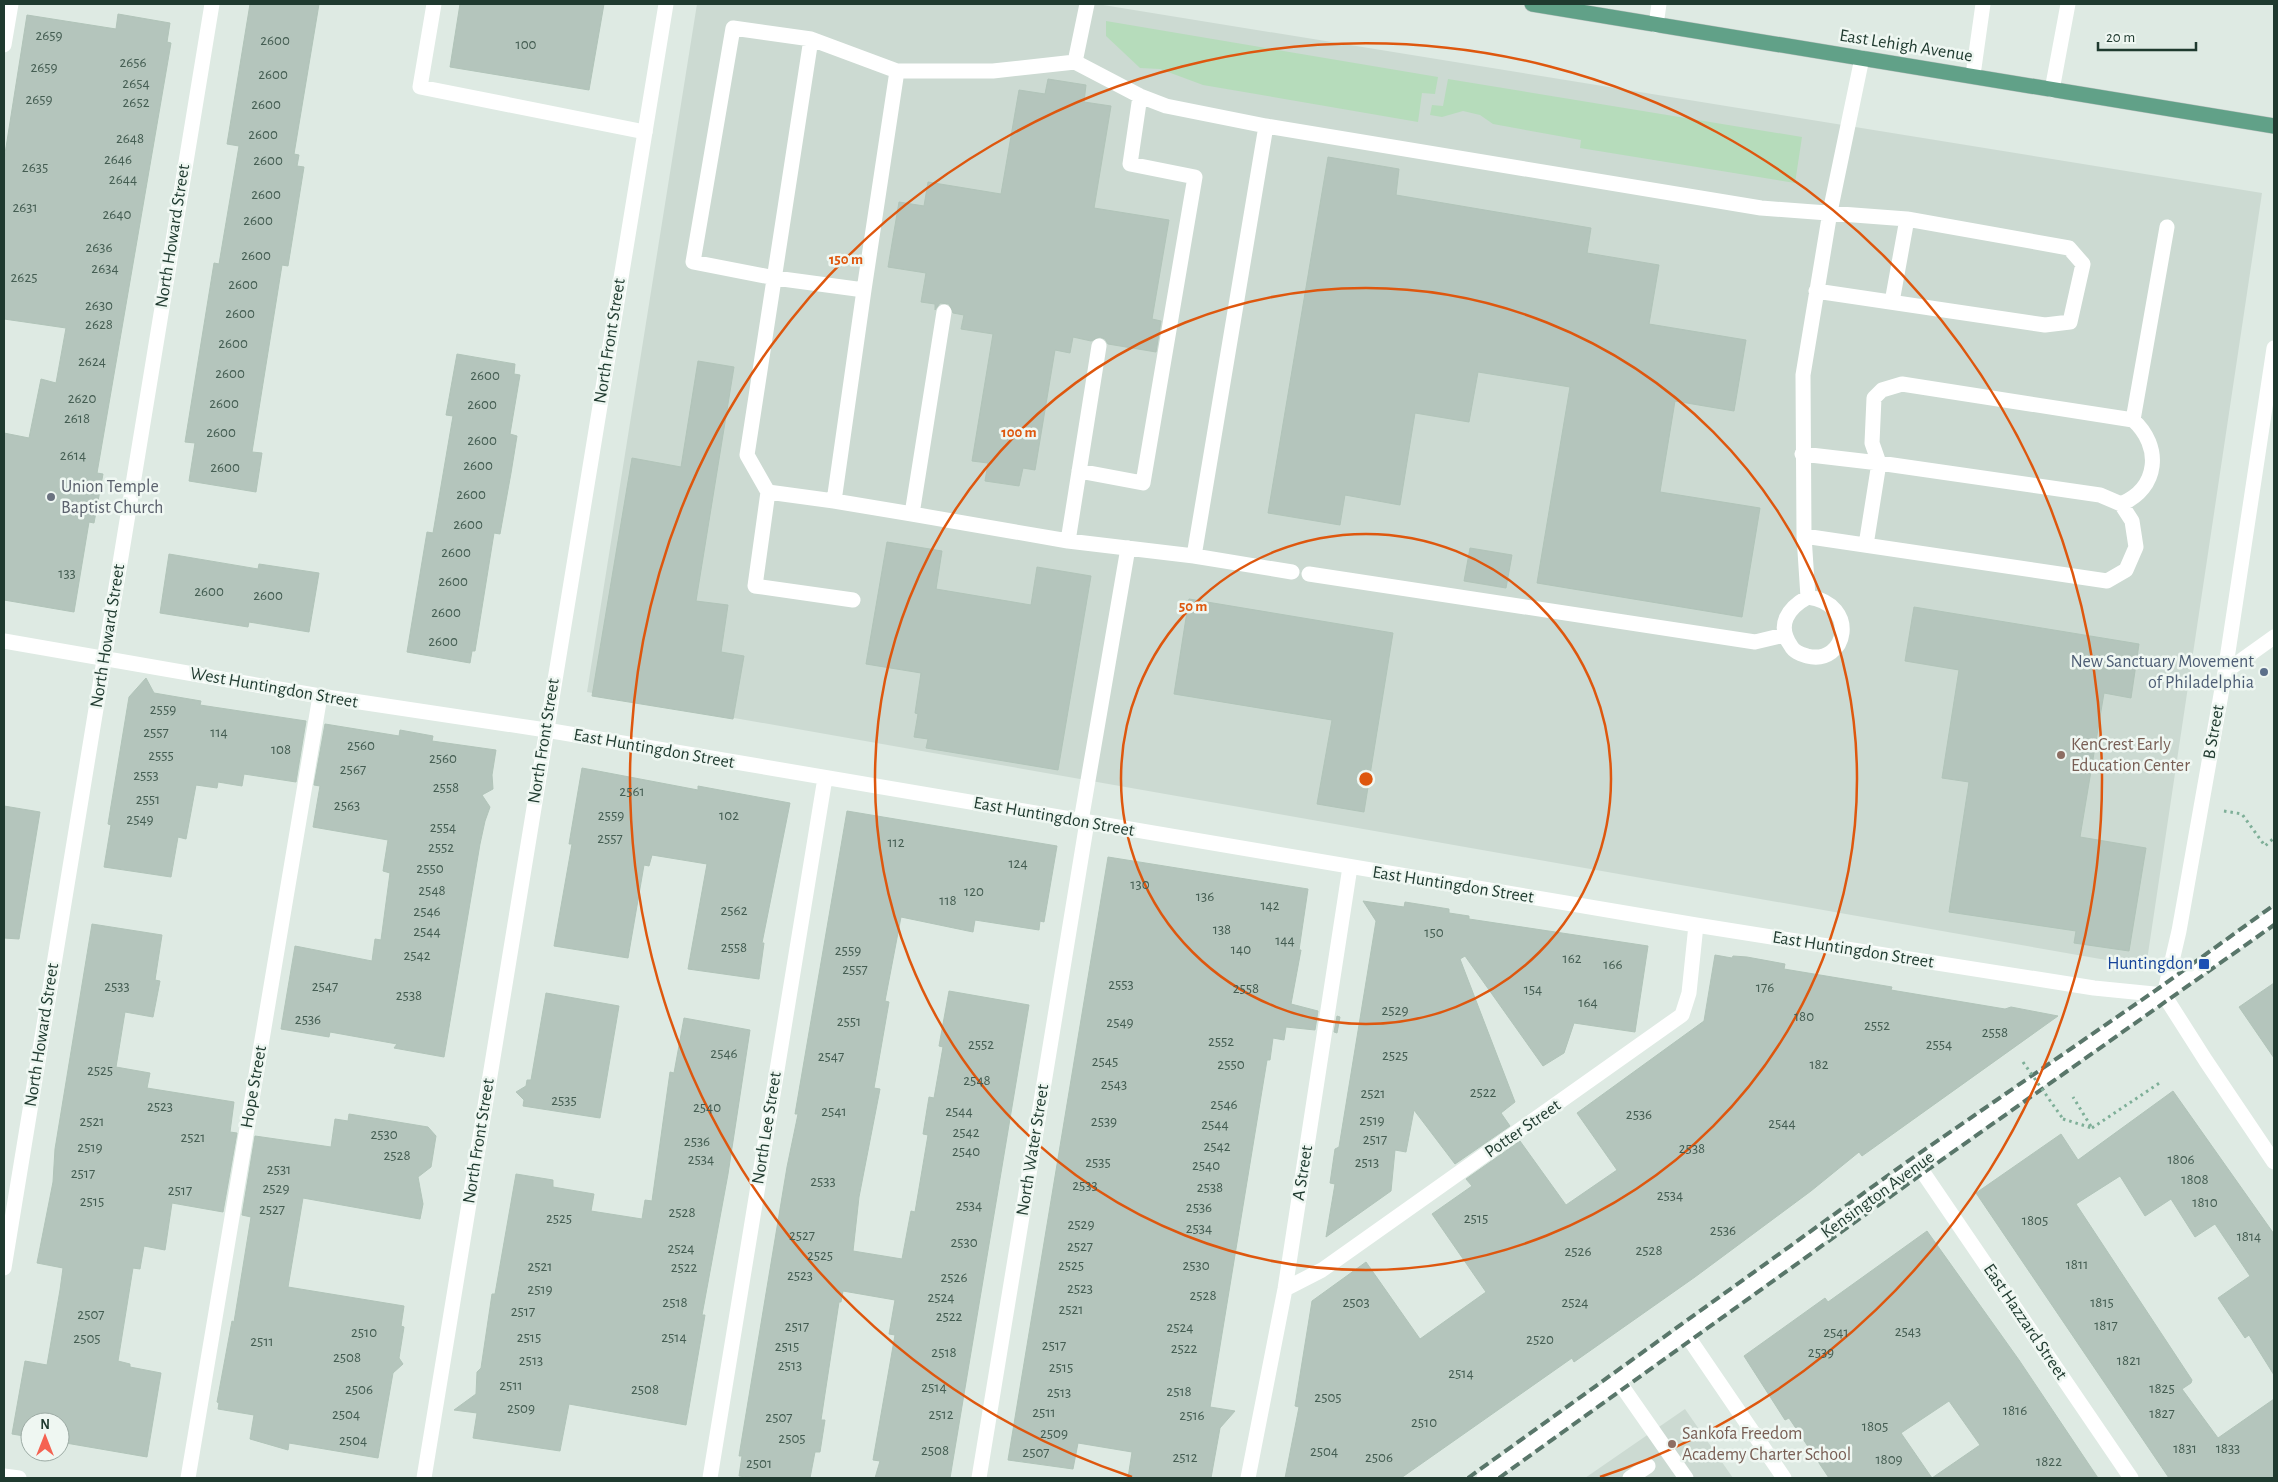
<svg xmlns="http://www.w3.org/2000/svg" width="2278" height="1482" viewBox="0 0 2278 1482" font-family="'Alegreya Sans',sans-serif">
	<rect width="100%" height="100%" fill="#deeae3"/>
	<path fill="#ccdad2" d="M697,4H1097L2262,193L2146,967L587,692Z
		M1685,1409L1733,1478H1585Z"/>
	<path fill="#b6dcbb" d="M1106,21L1438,77L1435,94L1422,93L1418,122L1203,85L1160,69L1140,68L1106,36Z
		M1448,79L1802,137L1795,183L1580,148L1581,140L1493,124L1480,115L1463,111L1442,117L1430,115L1432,105L1443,106Z"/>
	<path fill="#b4c5bc" stroke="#b1c4b9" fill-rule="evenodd" d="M250,4H319L294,154L299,155L297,166L304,167L288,266L282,265L252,452L262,453L256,492L189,481L195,443L185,442L214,263L219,264L239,146L227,144Z
		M460,4H604L589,90L450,67Z
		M118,14L170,23L167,42L171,43L97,473L103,474L94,523L89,522L74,612L4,600V433L29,438L41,379L56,383L66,328L4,319V160L27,15L116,29Z
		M1048,79L1086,85L1084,102L1111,106L1094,208L1169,220L1152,319L1161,321L1156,352L1108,344L1105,339L1100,337L1091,341L1073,337L1070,353L1055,350L1035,470L1023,468L1019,486L985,481L988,463L972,461L993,334L961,329L964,315L953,313L949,304L940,303L935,310V304L921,302L926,273L888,267L899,202L924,206L928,182L1001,194L1019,90L1045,94Z
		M1328,157L1399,169L1396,195L1591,228L1587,253L1659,265L1649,324L1746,340L1734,411L1675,401L1660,492L1760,508L1742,617L1537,583L1570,387L1478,372L1469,422L1415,413L1400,505L1345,495L1340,525L1268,513Z
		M457,354L515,364L514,374L520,375L510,434L517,436L511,473L500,534L494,533L475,651H472L470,663L407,652L427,532L433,533L448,445L453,416L446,415Z
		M698,361L734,367L696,601L728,605L721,652L744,656L733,719L592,696L632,458L681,467Z
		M887,542L942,551L936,589L1031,605L1037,567L1091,576L1058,770L926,748L928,739L914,737L918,714L915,713L921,673L866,664Z
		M1470,548L1512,555L1506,588L1464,581Z
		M169,554L258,569L259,564L319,573L309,632L249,622L248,627L160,613Z
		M1189,599L1393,633L1364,812L1317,804L1332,720L1174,694Z
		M1914,607L2139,644L2131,698L2104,693L2080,837L2146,848L2129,951L2074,943L2076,931L1949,912L1969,782L1942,778L1959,670L1905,661Z
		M146,678L154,693L201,701L200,705L306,721L296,782L244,774L242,786L218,782L217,788L196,785L186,839L178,837L171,877L104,867L111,825L108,824L129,697Z
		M325,724L399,736L400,730L433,736L432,741L496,750L492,775L493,789L482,795L490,807L485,821L480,844L444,1057L394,1048L397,1044L330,1032L329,1037L281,1029L295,946L372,961L375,939L381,940L390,873L383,871L388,840L313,827L320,786L314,785Z
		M582,768L698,790V786L790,803L762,943H764L759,979L688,969L707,864L652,855L649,866L644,865L628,958L554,946L572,844H569Z
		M4,806L40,812L19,939L4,938Z
		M847,811L1057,846L1044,922L1040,921L1039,930L975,920L973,932L901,917L885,1001L889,1002L874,1088L880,1089L859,1197L853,1251L902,1259L911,1211L915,1212L928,1135L923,1134L929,1097L934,1098L943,1047L939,1046L949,991L1029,1005L950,1478H875L880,1461L873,1460L895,1335L889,1334L895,1300L843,1291L841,1302H839L821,1420H825L820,1452H815L810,1478H752L739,1476L742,1456H739L787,1167L798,1114H795Z
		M1108,857L1308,889L1299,950H1301L1291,1004L1318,1011L1315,1030L1286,1027L1284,1040L1273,1038L1270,1060H1267L1210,1407L1235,1411L1220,1428L1211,1478H1128L1132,1452L1078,1443L1073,1469L1008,1460Z
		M1363,901L1404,907L1405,902L1449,909V913L1469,916V919L1648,946L1635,1032L1574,1023L1564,1053L1543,1066L1465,956L1460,959L1515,1102L1501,1113L1510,1126L1455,1164L1414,1110L1406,1152L1395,1150L1391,1191L1326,1237L1335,1184L1330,1183L1335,1149L1339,1147L1376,921Z
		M92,924L162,935L155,980L160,981L153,1017L125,1012L116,1067L150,1073L147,1088L234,1102L230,1132L237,1133L223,1212L172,1203L165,1250L144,1246L140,1269L133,1268L118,1361L130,1364V1367L161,1373L147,1457L60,1442V1422H30V1437L12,1434L25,1361L47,1365L60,1290L63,1268L37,1263L53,1182L55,1149Z
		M1715,955L1732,958L1733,956L1747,957L1785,964L1784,969L1892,987L1891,990L2005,1009L2011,1007L2058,1016L1862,1156L1859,1152L1811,1191L1695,1277L1574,1362L1572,1358L1401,1478H1285L1299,1407L1295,1406L1312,1301L1366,1262L1420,1339L1486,1292L1432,1214L1472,1186L1466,1179L1520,1141L1566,1205L1617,1170L1577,1113L1704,1021Z
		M2274,983V1058L2239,1007Z
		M546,993L619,1006L600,1118L523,1106L524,1100L516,1092L526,1086L527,1080H531Z
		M1337,1016L1340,1017L1337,1033L1334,1032Z
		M684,1018L750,1030L728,1174L702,1315H705L686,1425L569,1404L560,1451L473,1438L477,1413L454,1410L476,1394L477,1372L481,1368L492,1294H495L516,1174L553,1180V1187L594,1194L591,1211L642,1219L645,1200L652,1201L670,1072L674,1073Z
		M2173,1091L2274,1234V1375L2249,1335L2245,1338L2218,1298L2250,1276L2215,1224L2195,1237L2171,1199L2145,1216L2120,1176L2076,1204L2192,1380L2191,1383L2182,1389L2218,1438L2274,1399V1478H2169L1976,1193L2061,1134L2078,1160Z
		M349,1114L428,1127L436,1136L431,1167L418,1177L423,1204L420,1219L303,1198L288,1287L404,1306L401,1326L404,1327L399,1358L403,1364L393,1373L378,1458L289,1443L288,1450L250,1439L254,1415L218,1409L219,1403L217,1402L232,1321L234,1322L251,1217L242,1215L255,1136L331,1147L335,1119L348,1121Z
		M1927,1231L2019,1360L2098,1478H1829L1789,1418L1785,1420L1744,1356L1825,1298L1828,1302ZM1949,1401L1980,1445L1932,1478L1901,1433Z"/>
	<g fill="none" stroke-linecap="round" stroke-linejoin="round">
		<g stroke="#bcc4c1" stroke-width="16">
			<path id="primary" d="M1532,4L2274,126"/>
		</g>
		<path stroke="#7eaf98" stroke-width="3" stroke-dasharray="2.5 4" stroke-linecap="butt" d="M2224,811L2242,814L2265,846L2274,838
			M2063,1119L2092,1128L2073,1097
			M2092,1128L2161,1082"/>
		<path stroke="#fff" stroke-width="15" d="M434,4L420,87L645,132
			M1656,25L1659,4
			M1075,62L1140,96L1166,106L1266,126L1761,208L1907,219L2069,248L2083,264L2070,322L2045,325L1816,291
			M1973,75L1983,4
			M2052,90L2068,4
			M864,290L897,71
			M1892,302L1907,219
			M2133,420L2167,227
			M1802,454L1879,463L2100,495L2121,504L2132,521L2136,547L2126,570L2107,581L1804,536
			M1079,471L1143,483L1195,177L1130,164L1140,96
			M768,492L747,455L811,39
			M834,501L912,514L944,312
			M912,514L1068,541L1194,556L1292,572
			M1068,541L1099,346
			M1866,545L1879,463L1872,443L1874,398L1882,390L1902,384L2133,420C2162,446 2159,488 2121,504
			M1194,556L1266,126
			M1309,574L1755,642L1784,635
			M1808,597C1860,604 1847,666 1807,656C1801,654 1794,652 1791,646C1776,625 1788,608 1808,597L1804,536L1803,375L1830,212L1862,58
			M853,600L755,586L768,492L834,501L864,290L775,278L693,262L733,28L811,39L897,71H993L1075,62L1087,4
			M1081,821L1128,548
			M1619,1382L1686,1478
			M1630,1478L1648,1466"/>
		<path stroke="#fff" stroke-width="15" d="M4,45L11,4
			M4,641L320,696L546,730L1696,925L2094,988L2164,995
			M2225,672L2274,637
			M2164,995L2179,931L2225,672L2274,348
			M2164,995L2206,1061L2274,1162
			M1918,1165L2131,1478
			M4,1268L212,4
			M1285,1289L1322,1270L1682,1015L1689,993L1696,925
			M1686,1334L1784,1478
			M4,1476L19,1478
			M188,1478L320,696
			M710,1478L825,778
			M979,1478L1087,822
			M1248,1478L1285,1289L1350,867"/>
		<path stroke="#fff" stroke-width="15" d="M424,1478L666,4
			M1484,1478L1918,1165L2274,916"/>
		<use href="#primary" stroke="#61a188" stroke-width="15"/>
		<path stroke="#59766a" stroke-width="4" stroke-dasharray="10 5" stroke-linecap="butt" d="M1468,1478L1911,1159L2159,988L2274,905
			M1499,1478L1926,1171L2274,925"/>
		<path stroke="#7eaf98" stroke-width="3" stroke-dasharray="2.5 4" stroke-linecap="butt" d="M2023,1062L2063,1119"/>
	</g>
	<g fill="none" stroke="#de570e" stroke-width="2.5">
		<circle cx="1366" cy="779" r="245"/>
		<circle cx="1366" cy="779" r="491"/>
		<path d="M1132 1477A736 736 0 1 1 1600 1477"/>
	</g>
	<circle fill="#6b7280" stroke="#eff7f2" stroke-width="2" cx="51" cy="497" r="5"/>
	<circle fill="#5c6f8a" stroke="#eff7f2" stroke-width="2" cx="2264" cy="672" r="5"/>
	<g fill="#8d6e63" stroke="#eff7f2" stroke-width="2">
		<circle cx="2061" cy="755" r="5"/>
		<circle cx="1672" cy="1444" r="5"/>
	</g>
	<rect fill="#1a4fb4" stroke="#eff7f2" stroke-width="2" x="2198" y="958" width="12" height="12" rx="2.5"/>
	<g text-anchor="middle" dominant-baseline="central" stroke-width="5" stroke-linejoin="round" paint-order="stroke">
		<g font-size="15" fill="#445d52">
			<text x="49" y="35">2659</text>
			<text x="275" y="40">2600</text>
			<text x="526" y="44">100</text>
			<text x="133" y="62">2656</text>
			<text x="44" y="67">2659</text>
			<text x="273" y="74">2600</text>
			<text x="136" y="83">2654</text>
			<text x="39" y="99">2659</text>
			<text x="136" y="102">2652</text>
			<text x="266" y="104">2600</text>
			<text x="263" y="134">2600</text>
			<text x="130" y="138">2648</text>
			<text x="118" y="159">2646</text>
			<text x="268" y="160">2600</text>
			<text x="35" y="167">2635</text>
			<text x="123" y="179">2644</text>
			<text x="266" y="194">2600</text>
			<text x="25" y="207">2631</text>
			<text x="117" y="214">2640</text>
			<text x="258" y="220">2600</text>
			<text x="99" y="247">2636</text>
			<text x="256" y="255">2600</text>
			<text x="105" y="268">2634</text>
			<text x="24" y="277">2625</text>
			<text x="243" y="284">2600</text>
			<text x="99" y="305">2630</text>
			<text x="240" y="313">2600</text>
			<text x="99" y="324">2628</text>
			<text x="233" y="343">2600</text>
			<text x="92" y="361">2624</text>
			<text x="230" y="373">2600</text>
			<text x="485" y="375">2600</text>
			<text x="82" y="398">2620</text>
			<text x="224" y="403">2600</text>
			<text x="482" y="404">2600</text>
			<text x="77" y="418">2618</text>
			<text x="221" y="432">2600</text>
			<text x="482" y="440">2600</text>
			<text x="73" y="455">2614</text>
			<text x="478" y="465">2600</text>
			<text x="225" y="467">2600</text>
			<text x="471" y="494">2600</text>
			<text x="468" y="524">2600</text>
			<text x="456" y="552">2600</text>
			<text x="67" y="573">133</text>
			<text x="453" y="581">2600</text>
			<text x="209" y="591">2600</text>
			<text x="268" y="595">2600</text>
			<text x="446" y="612">2600</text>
			<text x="443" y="641">2600</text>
			<text x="163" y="709">2559</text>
			<text x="156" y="732">2557</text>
			<text x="219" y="732">114</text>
			<text x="361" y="745">2560</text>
			<text x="281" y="749">108</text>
			<text x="161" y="755">2555</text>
			<text x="443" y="758">2560</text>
			<text x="353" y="769">2567</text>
			<text x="146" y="775">2553</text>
			<text x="446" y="787">2558</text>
			<text x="632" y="791">2561</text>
			<text x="148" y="799">2551</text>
			<text x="347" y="805">2563</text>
			<text x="611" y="815">2559</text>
			<text x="729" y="815">102</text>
			<text x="140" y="819">2549</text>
			<text x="443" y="827">2554</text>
			<text x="610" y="838">2557</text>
			<text x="896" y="842">112</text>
			<text x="441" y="847">2552</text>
			<text x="1018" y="863">124</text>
			<text x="430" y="868">2550</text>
			<text x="1140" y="884">130</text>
			<text x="432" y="890">2548</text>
			<text x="974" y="891">120</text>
			<text x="1205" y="896">136</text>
			<text x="948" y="900">118</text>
			<text x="1270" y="905">142</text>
			<text x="734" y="910">2562</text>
			<text x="427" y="911">2546</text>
			<text x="1222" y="929">138</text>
			<text x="427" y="931">2544</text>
			<text x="1434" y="932">150</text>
			<text x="1285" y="940">144</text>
			<text x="734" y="947">2558</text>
			<text x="1241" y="949">140</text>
			<text x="848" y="950">2559</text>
			<text x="417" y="955">2542</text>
			<text x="1572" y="958">162</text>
			<text x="1613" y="964">166</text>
			<text x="855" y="969">2557</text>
			<text x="1121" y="984">2553</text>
			<text x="117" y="986">2533</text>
			<text x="325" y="986">2547</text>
			<text x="1765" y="987">176</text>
			<text x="1246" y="988">2558</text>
			<text x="1533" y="989">154</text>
			<text x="409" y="995">2538</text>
			<text x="1588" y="1002">164</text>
			<text x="1395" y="1010">2529</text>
			<text x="1804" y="1016">180</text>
			<text x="308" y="1019">2536</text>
			<text x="849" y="1021">2551</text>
			<text x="1120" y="1022">2549</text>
			<text x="1877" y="1025">2552</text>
			<text x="1995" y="1032">2558</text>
			<text x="1221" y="1041">2552</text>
			<text x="981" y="1044">2552</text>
			<text x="1939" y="1044">2554</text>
			<text x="724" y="1053">2546</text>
			<text x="1395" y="1055">2525</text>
			<text x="831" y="1056">2547</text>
			<text x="1105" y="1061">2545</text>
			<text x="1231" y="1064">2550</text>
			<text x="1819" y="1064">182</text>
			<text x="100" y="1070">2525</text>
			<text x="977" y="1080">2548</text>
			<text x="1114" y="1084">2543</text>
			<text x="1483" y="1092">2522</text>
			<text x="1373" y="1093">2521</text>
			<text x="564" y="1100">2535</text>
			<text x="1224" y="1104">2546</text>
			<text x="160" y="1106">2523</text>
			<text x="707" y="1107">2540</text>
			<text x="834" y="1111">2541</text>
			<text x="959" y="1111">2544</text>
			<text x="1639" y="1114">2536</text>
			<text x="1372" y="1120">2519</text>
			<text x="92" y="1121">2521</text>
			<text x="1104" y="1121">2539</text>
			<text x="1782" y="1123">2544</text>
			<text x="1215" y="1124">2544</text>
			<text x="966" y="1132">2542</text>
			<text x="384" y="1134">2530</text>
			<text x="193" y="1137">2521</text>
			<text x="1375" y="1139">2517</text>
			<text x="697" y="1141">2536</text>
			<text x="1217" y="1146">2542</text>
			<text x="90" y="1147">2519</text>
			<text x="1692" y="1148">2538</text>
			<text x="966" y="1151">2540</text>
			<text x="397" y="1155">2528</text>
			<text x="701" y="1159">2534</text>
			<text x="2181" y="1159">1806</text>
			<text x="1098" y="1162">2535</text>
			<text x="1367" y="1162">2513</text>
			<text x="1206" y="1165">2540</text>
			<text x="279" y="1169">2531</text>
			<text x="83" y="1173">2517</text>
			<text x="2195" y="1179">1808</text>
			<text x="823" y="1181">2533</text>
			<text x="1085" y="1185">2533</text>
			<text x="1210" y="1187">2538</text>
			<text x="276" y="1188">2529</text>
			<text x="180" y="1190">2517</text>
			<text x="1670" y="1195">2534</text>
			<text x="92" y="1201">2515</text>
			<text x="2205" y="1202">1810</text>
			<text x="969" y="1205">2534</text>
			<text x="1199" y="1207">2536</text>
			<text x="272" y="1209">2527</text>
			<text x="682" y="1212">2528</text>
			<text x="559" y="1218">2525</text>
			<text x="1476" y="1218">2515</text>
			<text x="2035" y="1220">1805</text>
			<text x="1081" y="1224">2529</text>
			<text x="1199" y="1228">2534</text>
			<text x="1723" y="1230">2536</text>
			<text x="802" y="1235">2527</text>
			<text x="2249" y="1236">1814</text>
			<text x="964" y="1242">2530</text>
			<text x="1080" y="1246">2527</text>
			<text x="681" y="1248">2524</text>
			<text x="1649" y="1250">2528</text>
			<text x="1578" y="1251">2526</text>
			<text x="820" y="1255">2525</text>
			<text x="2077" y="1264">1811</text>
			<text x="1071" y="1265">2525</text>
			<text x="1196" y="1265">2530</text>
			<text x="540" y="1266">2521</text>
			<text x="684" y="1267">2522</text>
			<text x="800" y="1275">2523</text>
			<text x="954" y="1277">2526</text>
			<text x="1080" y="1288">2523</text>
			<text x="540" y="1289">2519</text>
			<text x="1203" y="1295">2528</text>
			<text x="941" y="1297">2524</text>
			<text x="675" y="1302">2518</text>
			<text x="1356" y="1302">2503</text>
			<text x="1575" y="1302">2524</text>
			<text x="2102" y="1302">1815</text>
			<text x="1071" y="1309">2521</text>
			<text x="523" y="1311">2517</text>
			<text x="91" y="1314">2507</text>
			<text x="949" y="1316">2522</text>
			<text x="2106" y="1325">1817</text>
			<text x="797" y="1326">2517</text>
			<text x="1180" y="1327">2524</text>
			<text x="1908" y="1331">2543</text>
			<text x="364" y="1332">2510</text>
			<text x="1836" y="1332">2541</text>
			<text x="529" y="1337">2515</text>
			<text x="674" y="1337">2514</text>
			<text x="87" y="1338">2505</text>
			<text x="1540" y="1339">2520</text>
			<text x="262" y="1341">2511</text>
			<text x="1054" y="1345">2517</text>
			<text x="787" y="1346">2515</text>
			<text x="1184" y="1348">2522</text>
			<text x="944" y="1352">2518</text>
			<text x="1821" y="1352">2539</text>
			<text x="347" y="1357">2508</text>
			<text x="531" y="1360">2513</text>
			<text x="2129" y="1360">1821</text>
			<text x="790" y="1365">2513</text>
			<text x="1061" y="1367">2515</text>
			<text x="1461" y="1373">2514</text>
			<text x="511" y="1385">2511</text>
			<text x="934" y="1387">2514</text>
			<text x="2162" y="1388">1825</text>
			<text x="359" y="1389">2506</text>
			<text x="645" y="1389">2508</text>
			<text x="1179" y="1391">2518</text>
			<text x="1059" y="1392">2513</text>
			<text x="1328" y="1397">2505</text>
			<text x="521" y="1408">2509</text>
			<text x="2015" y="1410">1816</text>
			<text x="1044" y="1412">2511</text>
			<text x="2162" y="1413">1827</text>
			<text x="346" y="1414">2504</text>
			<text x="941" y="1414">2512</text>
			<text x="1192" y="1415">2516</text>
			<text x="779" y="1417">2507</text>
			<text x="1424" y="1422">2510</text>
			<text x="1875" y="1426">1805</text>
			<text x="1054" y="1433">2509</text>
			<text x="792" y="1438">2505</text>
			<text x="353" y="1440">2504</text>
			<text x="2185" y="1448">1831</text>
			<text x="2228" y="1448">1833</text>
			<text x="935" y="1450">2508</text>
			<text x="1324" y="1451">2504</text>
			<text x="1036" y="1452">2507</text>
			<text x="1185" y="1457">2512</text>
			<text x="1379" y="1457">2506</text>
			<text x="1889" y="1459">1809</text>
			<text x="2049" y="1461">1822</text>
			<text x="759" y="1463">2501</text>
		</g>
		<g font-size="18" fill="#1f3a2f" stroke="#eff7f2">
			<text transform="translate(1906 46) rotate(9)">East Lehigh Avenue</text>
			<text transform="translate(173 236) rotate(-81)">North Howard Street</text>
			<text transform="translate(610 341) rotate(-81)">North Front Street</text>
			<text transform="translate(108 636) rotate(-81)">North Howard Street</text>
			<text transform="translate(274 688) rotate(10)">West Huntingdon Street</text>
			<text transform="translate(2214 732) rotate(-80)">B Street</text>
			<text transform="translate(544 741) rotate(-81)">North Front Street</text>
			<text transform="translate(654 749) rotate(10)">East Huntingdon Street</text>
			<text transform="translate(1054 817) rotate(10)">East Huntingdon Street</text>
			<text transform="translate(1453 885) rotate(9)">East Huntingdon Street</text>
			<text transform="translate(1853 950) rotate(9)">East Huntingdon Street</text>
			<text transform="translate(42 1035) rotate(-81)">North Howard Street</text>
			<text transform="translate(254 1087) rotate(-80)">Hope Street</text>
			<text transform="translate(767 1128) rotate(-81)">North Lee Street</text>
			<text transform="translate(1523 1129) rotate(-35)">Potter Street</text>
			<text transform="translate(479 1141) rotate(-81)">North Front Street</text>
			<text transform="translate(1033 1150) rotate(-81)">North Water Street</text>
			<text transform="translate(1303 1173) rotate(-81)">A Street</text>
			<text transform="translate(1878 1195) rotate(-36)">Kensington Avenue</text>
			<text transform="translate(2025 1322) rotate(56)">East Hazzard Street</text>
		</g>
		<g font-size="18" fill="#5b616d" stroke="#eff7f2" text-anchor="start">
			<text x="61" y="487">Union Temple<tspan x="61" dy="21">Baptist Church</tspan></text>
		</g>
		<g font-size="18" fill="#4e5e75" stroke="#eff7f2" text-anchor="end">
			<text x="2254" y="662">New Sanctuary Movement<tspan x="2254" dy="21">of Philadelphia</tspan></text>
		</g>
		<g font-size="18" fill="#785e54" stroke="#eff7f2" text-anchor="start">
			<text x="2071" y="745">KenCrest Early<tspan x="2071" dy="21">Education Center</tspan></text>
			<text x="1682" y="1434">Sankofa Freedom<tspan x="1682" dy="21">Academy Charter School</tspan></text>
		</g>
		<g font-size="18" fill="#164399" stroke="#eff7f2" text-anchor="end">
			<text x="2193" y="964">Huntingdon</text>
		</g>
	</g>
	<circle cx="1366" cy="779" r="8" fill="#de570e" stroke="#eff7f2" stroke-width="2.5"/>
	<g font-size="15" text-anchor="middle" font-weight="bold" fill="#de570e" stroke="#eff7f2" stroke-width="5" stroke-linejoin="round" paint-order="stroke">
		<text x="846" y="264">150 m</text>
		<text x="1019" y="437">100 m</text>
		<text x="1193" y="611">50 m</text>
	</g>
	<rect width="2278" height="1482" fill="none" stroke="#1f3a2f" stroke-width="10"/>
	<g transform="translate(45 1437)"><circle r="24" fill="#eff7f2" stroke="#9caba4"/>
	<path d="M0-4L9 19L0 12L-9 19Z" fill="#f56251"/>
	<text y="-8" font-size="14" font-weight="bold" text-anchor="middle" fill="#1f3a2f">N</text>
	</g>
	<path d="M2098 42v8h98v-8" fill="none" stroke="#1f3a2f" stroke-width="2.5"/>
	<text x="2106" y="42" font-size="15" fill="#1f3a2f" stroke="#eff7f2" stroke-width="4" paint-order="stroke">20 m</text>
</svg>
